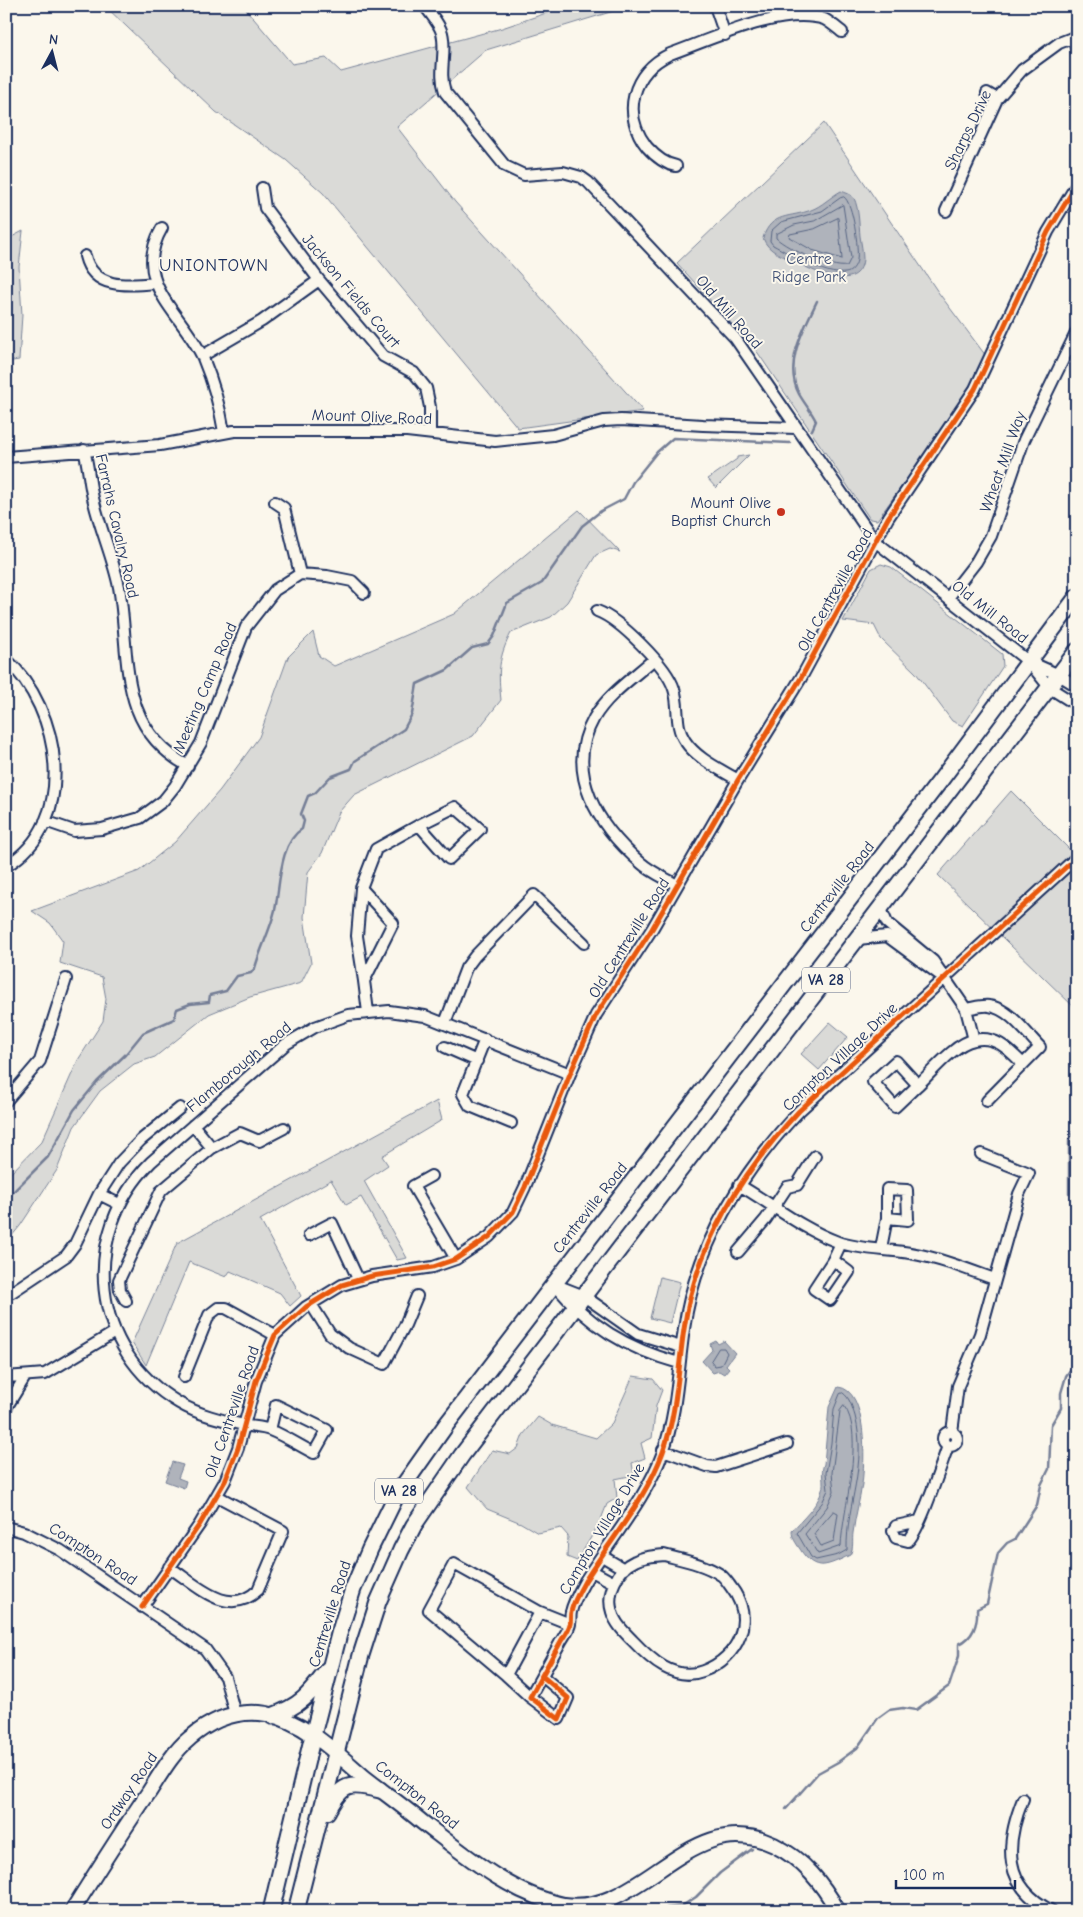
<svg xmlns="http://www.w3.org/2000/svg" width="1083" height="1917" viewBox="0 0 1083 1917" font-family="'Comic Neue',sans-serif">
	<rect width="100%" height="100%" fill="#fbf7ec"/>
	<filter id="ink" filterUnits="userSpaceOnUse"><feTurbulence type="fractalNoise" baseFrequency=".02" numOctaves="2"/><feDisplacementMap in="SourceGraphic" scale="10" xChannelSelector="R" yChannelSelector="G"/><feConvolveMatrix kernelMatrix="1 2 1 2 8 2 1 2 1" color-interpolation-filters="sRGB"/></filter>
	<g filter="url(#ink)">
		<path fill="#dadad7" stroke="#7a849a" d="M105,6H243L292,64L326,58L341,72L502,28L567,6H630L486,50L397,127L455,202L643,411L518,428L323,193L286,160L216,112Z
			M824,123L938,292L986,356C957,415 915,467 877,520L870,519L758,353L677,263Z
			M23,231L19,267L22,315L19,360L6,362V240Z
			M749,455L716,488L708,479L737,459V457Z
			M579,510L620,552L610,549L596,555L567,602L551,617L511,633C498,658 498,672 501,700L473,736L354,795L339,812L322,853L308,872L304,917L311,963L301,983L250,997L209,1014L155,1057L134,1064L100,1091L74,1127L57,1170L20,1226L6,1243V1178L42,1141L78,1060L103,1021L106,999L102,977L60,963L63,941L50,923L32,911L139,871L175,842L220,790L259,737L288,657L313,632L319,656L334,666L454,614Z
			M881,564L891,567L1002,654L1003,666L963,726L952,721L916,673L881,639L874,625L843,621L871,569Z
			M1011,791L1077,857V1010L938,875Z
			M830,1022L848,1037L819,1070L801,1054Z
			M437,1101L442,1120L382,1156L388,1165L364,1181L407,1258L397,1260L361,1197L346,1205L331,1180L260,1220L301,1296L290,1306L280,1293L230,1271L226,1277L189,1262L146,1365L132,1343L177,1243Z
			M660,1277L680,1282L670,1323L650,1318Z
			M633,1376L653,1379L662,1390L656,1406L652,1438L641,1443L645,1458L632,1463L634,1475L615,1479L617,1498L607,1504L600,1522L577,1561L567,1557L568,1536L561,1528L538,1533L521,1523L487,1509L468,1487L492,1450L510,1454L518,1448L523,1435L538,1417L552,1425L596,1438L612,1423Z"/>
		<path fill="#afb3bb" stroke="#747e96" d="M841,191C846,193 851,194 854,198C859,209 859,225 860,236C861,243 863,252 863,259C860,294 812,271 796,262C783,256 768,252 763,238C771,212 791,218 811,210C822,206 830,197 841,191Z
			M716,1341L718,1344L724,1341L735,1353L726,1365L729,1368L724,1374L719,1371L713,1373L702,1361L712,1350L710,1344Z
			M838,1387C868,1389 865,1463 862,1484C860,1500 855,1516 853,1533C852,1540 854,1548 850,1555C827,1566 815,1573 800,1549C796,1543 792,1538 792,1531C802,1519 818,1506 822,1490C825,1481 820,1473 824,1464L829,1407Z
			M172,1462L183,1465L178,1478L186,1481L184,1488L165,1481Z"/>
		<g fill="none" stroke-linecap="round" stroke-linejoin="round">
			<path stroke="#566483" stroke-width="1" d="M844,197C853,202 859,249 857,260C856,266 851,273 845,273C825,276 790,254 773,245L770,241L771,231L781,222L822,211L840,198Z
				M843,205L851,258L847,266C831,269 788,249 776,238V234L794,225L814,221Z
				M838,218L842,259L812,250L789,237L790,234L814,229Z
				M719,1348H724L727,1353L721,1365L715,1366L711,1361Z
				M843,1393C850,1398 852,1407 855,1416C868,1466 846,1503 847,1550L838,1555L816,1560L811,1557L797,1533L822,1503L828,1490L826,1473L831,1443L834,1409L840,1394Z
				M844,1406C866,1433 842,1513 841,1546L818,1554L805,1534L827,1507L834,1491L832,1473L840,1411Z
				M834,1511L838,1513L834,1541L821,1546L814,1534Z"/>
			<path stroke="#747e96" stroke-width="2.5" d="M812,430L816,421C811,411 804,403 799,394C783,363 804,329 817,301
				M1069,1193V1141L1077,1125
				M6,1199L48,1157L74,1110L97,1082L125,1055L143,1033L174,1019L177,1009L190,1004L209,1002L210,995L226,991L237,976L251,973L255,968C260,949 270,931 275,910C280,887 279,843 302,829L304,821L301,814L308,796L315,793L330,777L351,769L355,761L404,729L412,714L417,684L447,670L472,648L488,644L494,636L507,603L542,583L582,526L601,511L624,499L633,482L657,452L673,438L790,443
				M786,1809L818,1773L838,1762L857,1748L878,1718L889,1710L903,1708L916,1710L949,1686L959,1656V1644C973,1638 978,1624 977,1609L987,1604L998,1553L1007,1543L1015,1539L1037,1505L1041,1485L1049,1469L1051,1425L1061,1408V1393L1066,1376L1077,1360
				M664,1911L667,1908L682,1906L696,1897L720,1873L752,1849"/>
			<g stroke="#1b2f5e" stroke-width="14">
				<path id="minor" d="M425,6C431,15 439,23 442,33C447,53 438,71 445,92L505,166L524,175L563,172L581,177L588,182L735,338L875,541L1029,662L1050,688L1077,705
					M715,6L725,35
					M1073,37L1077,51
					M987,93L997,99
					M676,166C664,164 655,156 647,147C621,114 632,72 670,54C712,39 781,6 824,19C830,22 837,28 842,32
					M262,188L265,208L319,280L383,356L414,373L426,388L430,407V433
					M946,211L997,99L1022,70L1059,43L1077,36
					M162,228C130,283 183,313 203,358C213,382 220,407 224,432
					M85,256C93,289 127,286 154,283
					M202,356L262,321L319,280
					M84,450C89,467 89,485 94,502C101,531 113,558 119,587C131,655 115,726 188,766
					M6,457L160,445L234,431H407L495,441L553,435L604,421L621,420L703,425L796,428
					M275,502L284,508L300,574
					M948,598L976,562L991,536L1024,440L1077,331
					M597,611C619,619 667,666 674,689C680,707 674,725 685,741C697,759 720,769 738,780
					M6,659C61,709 80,822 6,866
					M654,659C634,677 608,694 594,718C563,773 599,827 641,863C651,872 665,878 677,885
					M1030,662L1059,675L1077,686
					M455,807L480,829L449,859L419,825Z
					M45,821L74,831L102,829L140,818L163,801L175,786L201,743L246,627L275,590L300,574L327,576L352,581L364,593
					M361,888L393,923L364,981L368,1012
					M881,909L887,923L933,961L966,1009C973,1008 982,1005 989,1006C1009,1008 1027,1034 1040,1047L987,1101
					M858,939L887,936L940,975
					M364,981L357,936L361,888L376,849L419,825
					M445,1023L466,968L475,956L534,895L584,943
					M485,1039L463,1094L470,1106L511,1123
					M974,1040C996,1035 1009,1050 1023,1064
					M445,1047L477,1061
					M896,1061L918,1085L895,1107L873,1082Z
					M918,1085C932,1072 955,1043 974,1040L966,1009
					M6,1101L40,1061L66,979
					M193,1125L212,1148L240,1133L259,1141L284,1128
					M431,1176L413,1186L456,1259
					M739,1185C772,1204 802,1229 838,1242C860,1250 887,1249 910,1253C939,1258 967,1269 994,1279
					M119,1204L99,1194L119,1163L141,1140L180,1108
					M309,1235L332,1223L358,1279
					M881,1248L887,1218V1189L907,1190L908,1220L887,1218
					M738,1252L766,1219L787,1187L797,1185L815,1156
					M833,1260L814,1289L830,1300L849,1272L833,1260L841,1243
					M554,1284C590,1326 625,1348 679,1363
					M556,1285L584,1296L638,1334L681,1347
					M12,1292L66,1256L75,1244L99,1194
					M126,1301L120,1290L119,1280L161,1191L212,1148
					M311,1304L330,1334L349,1348L384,1364L405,1325L417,1296
					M6,1377L45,1374L115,1332
					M184,1377L209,1315L218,1308H226L275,1335
					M6,1408L25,1377
					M270,1430L276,1405L327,1430L314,1453C300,1446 285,1436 270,1430C262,1427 252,1427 244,1425C222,1420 199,1415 179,1403C90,1351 79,1234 151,1162L286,1044L315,1027L348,1015L389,1011L425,1016L570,1074
					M943 1439a7 7 0 1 1 14 0a7 7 0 1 1-14 0Z
					M952,1432L958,1386L980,1334L1019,1194L1029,1173L981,1154
					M663,1450L707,1466L716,1467L787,1444
					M919,1521L896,1526L893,1531L896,1538L908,1541C920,1530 941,1465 948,1446
					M6,1527L24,1532L60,1550L205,1649L225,1677L235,1714
					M664,1555C683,1560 704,1564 721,1575C725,1578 728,1583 731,1587C756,1619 739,1658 703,1671C674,1682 650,1659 632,1640C624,1632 615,1623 612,1612C606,1594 617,1569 635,1561C644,1556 654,1556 664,1555Z
					M602,1556L624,1569
					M169,1567C197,1585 228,1619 258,1590L283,1531L217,1496
					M592,1571L614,1583
					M142,1607L200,1524L225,1481L238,1448L256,1381L275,1335L306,1307L342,1285L372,1276L433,1267L456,1259L489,1237L513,1212L525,1187L570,1074L596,1015L652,929L738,780L801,678L888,518L975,389L1048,232L1077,184
					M506,1675L429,1610L454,1564L540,1612
					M542,1676L568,1698L559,1719L530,1697C540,1679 550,1661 560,1643C563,1637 569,1630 570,1624C571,1620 570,1616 571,1612C573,1602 580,1590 585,1581C611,1539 646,1499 663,1452C677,1413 678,1369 684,1329C696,1244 741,1173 799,1111L1077,857
					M530,1697L506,1675L540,1612L570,1624
					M1023,1799C1005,1844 1002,1886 1052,1911"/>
			</g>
			<g stroke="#1b2f5e" stroke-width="18">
				<path id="major" d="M72,1911C97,1871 122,1831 149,1792C161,1773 173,1752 190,1738C212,1719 238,1709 267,1714C305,1722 335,1752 364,1777C383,1792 403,1806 422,1822C464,1854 510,1894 564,1905C643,1917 690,1804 774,1845C804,1860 822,1883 838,1911"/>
			</g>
			<g stroke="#1b2f5e" stroke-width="19">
				<path id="highway" d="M272,1716C301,1706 309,1695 327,1671
					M327,1812C342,1783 349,1782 380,1790
					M271,1911L313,1735L339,1634L353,1589L370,1549L396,1496L446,1425L940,781L1077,597
					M296,1911L361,1655L378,1602L401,1550L414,1525L462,1455L1077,651"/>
			</g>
			<use href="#minor" stroke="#fbf7ec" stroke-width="10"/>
			<use href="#major" stroke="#fbf7ec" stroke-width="14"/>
			<use href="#highway" stroke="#fbf7ec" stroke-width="15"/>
			<g stroke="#fbf7ec" stroke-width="8">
				<path id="cycleway" d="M142,1607L200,1524L225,1481L238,1448L256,1381L275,1335L306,1307L342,1285L372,1276L433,1267L456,1259L489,1237L513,1212L525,1187L570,1074L596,1015L652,929L738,780L801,678L888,518L975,389L1048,232L1077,184
					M542,1676L568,1698L559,1719L530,1697C540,1679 550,1661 560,1643C563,1637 569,1630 570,1624C571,1620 570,1616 571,1612C573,1602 580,1590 585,1581C611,1539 646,1499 663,1452C677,1413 678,1369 684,1329C696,1244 741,1173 799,1111L1077,857"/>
			</g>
			<use href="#cycleway" stroke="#e8590c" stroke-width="5"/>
		</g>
	</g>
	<circle fill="#c8321e" stroke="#fbf7ec" stroke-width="2" cx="781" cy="512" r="5"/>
	<g text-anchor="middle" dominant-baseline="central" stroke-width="4" stroke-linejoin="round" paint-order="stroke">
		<g fill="#fbf7ec" stroke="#5e6b89" stroke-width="1">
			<rect x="802" y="967.5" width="48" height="25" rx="4"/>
			<rect x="375" y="1478.5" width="48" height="25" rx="4"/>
		</g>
		<g font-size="15" font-weight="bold" fill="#1b2f5e">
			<text x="826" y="980">VA 28</text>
			<text x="399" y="1491">VA 28</text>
		</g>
		<g font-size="16" fill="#1b2f5e" stroke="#fbf7ec">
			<text transform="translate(968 130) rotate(-64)">Sharps Drive</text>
			<text transform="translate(351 291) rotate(50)">Jackson Fields Court</text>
			<text transform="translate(729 312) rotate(49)">Old Mill Road</text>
			<text transform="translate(372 417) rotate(2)">Mount Olive Road</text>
			<text transform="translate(1003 462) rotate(-70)">Wheat Mill Way</text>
			<text transform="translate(117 526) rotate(77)">Farrahs Cavalry Road</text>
			<text transform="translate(835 590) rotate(-61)">Old Centreville Road</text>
			<text transform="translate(990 612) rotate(38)">Old Mill Road</text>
			<text transform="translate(205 688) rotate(-67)">Meeting Camp Road</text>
			<text transform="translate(837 887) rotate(-52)">Centreville Road</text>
			<text transform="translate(629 938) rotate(-58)">Old Centreville Road</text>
			<text transform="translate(840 1057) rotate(-43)">Compton Village Drive</text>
			<text transform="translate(239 1067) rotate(-40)">Flamborough Road</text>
			<text transform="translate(590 1208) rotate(-52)">Centreville Road</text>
			<text transform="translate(232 1412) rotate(-71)">Old Centreville Road</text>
			<text transform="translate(602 1529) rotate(-59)">Compton Village Drive</text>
			<text transform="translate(93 1554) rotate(33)">Compton Road</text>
			<text transform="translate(330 1614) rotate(-73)">Centreville Road</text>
			<text transform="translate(129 1791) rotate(-56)">Ordway Road</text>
			<text transform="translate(417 1795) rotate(38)">Compton Road</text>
		</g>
		<g font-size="16" fill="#415176" stroke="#fbf7ec">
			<text x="809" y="259">Centre<tspan x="809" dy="18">Ridge Park</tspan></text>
		</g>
		<g font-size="16" fill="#1b2f5e" stroke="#fbf7ec" text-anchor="end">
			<text x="771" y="503">Mount Olive<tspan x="771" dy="18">Baptist Church</tspan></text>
		</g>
		<g font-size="18" letter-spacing="1" fill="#1b2f5e" stroke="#fbf7ec">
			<text x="214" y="265">UNIONTOWN</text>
		</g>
	</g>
	<rect width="1083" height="1917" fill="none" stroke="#fbf7ec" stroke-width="25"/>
	<rect x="12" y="12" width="1058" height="1892" fill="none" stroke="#1b2f5e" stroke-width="2" filter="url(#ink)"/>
	<g transform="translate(52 52) rotate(7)" stroke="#fbf7ec" stroke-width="4" paint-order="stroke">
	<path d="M0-4L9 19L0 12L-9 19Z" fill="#1b2f5e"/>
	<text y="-8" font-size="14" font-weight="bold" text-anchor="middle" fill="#1b2f5e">N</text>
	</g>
	<path d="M896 1880v8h119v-8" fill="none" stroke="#1b2f5e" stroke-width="2.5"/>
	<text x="903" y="1880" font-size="15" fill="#1b2f5e" stroke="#fbf7ec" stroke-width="4" paint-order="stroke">100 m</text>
</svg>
